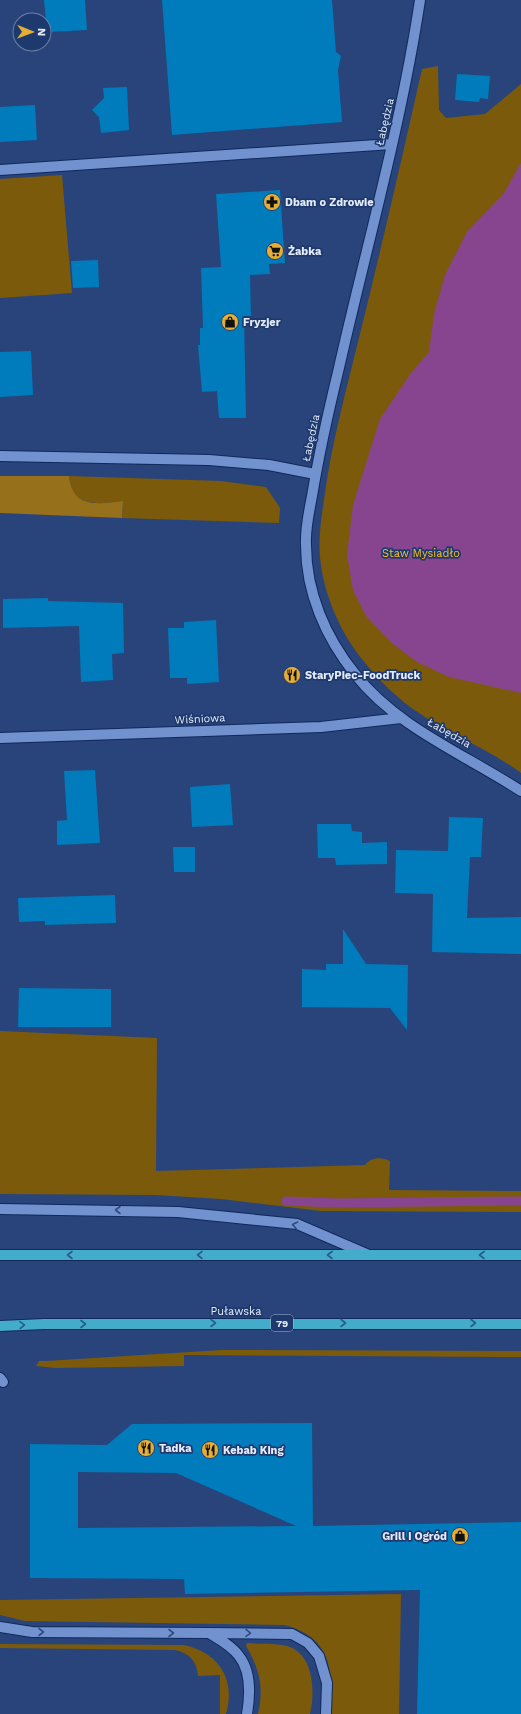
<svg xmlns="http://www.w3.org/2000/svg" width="521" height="1714" viewBox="0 0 521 1714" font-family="'Work Sans',sans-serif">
	<rect width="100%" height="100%" fill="#29447a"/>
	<path fill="#7b5a0c" d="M438,66L439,110L446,118L485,114L521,84V773C487,748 447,733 413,709C392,694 374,675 358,654C338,627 323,591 320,557C318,536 322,514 325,493C332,443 345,395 357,346C380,254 401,162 422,69Z
		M62,175L72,293L0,298V179Z
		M69,476L221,481L266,487L280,508L279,523L122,518L123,501C97,504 73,509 69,476Z
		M0,1031L157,1038L156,1171L365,1165C372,1157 381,1157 390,1161L389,1190L521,1191V1212L321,1211L221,1199L156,1195L0,1194Z
		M222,1350L521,1351V1357L184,1355V1366L56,1368L36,1366L39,1361H46Z
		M401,1594L399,1714H331C332,1672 334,1639 285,1625L25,1621L0,1615V1600Z
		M247,1643C259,1644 271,1643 282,1645C313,1649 316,1689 310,1714H258C264,1687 260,1670 246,1646Z
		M0,1644L184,1645C219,1653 236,1679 226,1714H220V1675L198,1676C197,1661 189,1653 175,1650L0,1648Z"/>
	<path fill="#96701a" d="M0,476H69C73,509 97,504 123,501L122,518L0,513Z"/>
	<path fill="#874590" d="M521,163V693L449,677L417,662L393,644L366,616L353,590L347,555L353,505L380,419L411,373L429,352L434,314L445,275L467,232L504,193Z"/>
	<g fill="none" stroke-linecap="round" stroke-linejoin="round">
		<path stroke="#874590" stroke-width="9" d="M286,1201L338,1203L521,1201"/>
	</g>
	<path fill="#007bbc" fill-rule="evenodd" d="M44,0H85L87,30L47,32Z
		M162,0H332L336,52L341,56L338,70L342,122L172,135Z
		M457,74L490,76L488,99L480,98L479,102L455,100Z
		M127,87L129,130L101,133L99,117L92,110L104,98L103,88Z
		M35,105L37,140L0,142V107Z
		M280,190L285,263L269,264L270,274L250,275L251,316H244L246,418H219L217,391L202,392L198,345H200V328H203L201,268L221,267L216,194Z
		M98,260L99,287L73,288L71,261Z
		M31,351L33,395L0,397V352Z
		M48,598V601L123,603L124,653L112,654L113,680L81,682L79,626L3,628V599Z
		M216,620L219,682L187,684V678H170L168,628H184V622Z
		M95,770L100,843L57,845V821L67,820L64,771Z
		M230,784L233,825L192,827L190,787Z
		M449,817L483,818L481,857H470L467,918L521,917V954L432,952L433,894L395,893L396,850L448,851Z
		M317,824H351L352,831L362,832V843L387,842V864L336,865L335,858H318Z
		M173,847H195V872H174Z
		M115,895L116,923L45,925V921L19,922L18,898Z
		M343,929L366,964L408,965L407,1030L390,1008L302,1007V969L326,970V964H343Z
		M19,988L111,989V1027H18Z
		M312,1423L313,1526L521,1522V1714H417L420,1590L185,1594L184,1579L30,1578V1444L107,1445L132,1424ZM78,1472L176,1473L296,1526L78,1528Z"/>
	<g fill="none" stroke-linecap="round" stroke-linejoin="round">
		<g stroke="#10295c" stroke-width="12">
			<path id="minor" d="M420,0C401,126 366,248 338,372C328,413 319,454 312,496C309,512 305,529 306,545C306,593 326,638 355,674C396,727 466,755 521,791
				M0,170L392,144
				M0,456L209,460L269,465L315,474
				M0,738L321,727L401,718
				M0,1209L178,1212L297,1224L369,1255
				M0,1378L3,1382
				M0,1627L32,1632L209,1633C219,1639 232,1646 239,1656C251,1671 250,1696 247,1714
				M209,1633L292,1634L308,1643L319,1656L327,1683L326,1714"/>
		</g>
		<g stroke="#10295c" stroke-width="12">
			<path id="major" d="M0,1255H521
				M0,1326L44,1324H521"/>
		</g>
		<use href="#minor" stroke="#7292cf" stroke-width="10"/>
		<use href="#major" stroke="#43accb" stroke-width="10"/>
	</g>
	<defs><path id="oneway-chevron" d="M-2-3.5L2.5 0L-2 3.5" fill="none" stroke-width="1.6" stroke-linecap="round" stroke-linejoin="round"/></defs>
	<g stroke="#2f4b81">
		<use href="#oneway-chevron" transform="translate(118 1210) rotate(-180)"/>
		<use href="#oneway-chevron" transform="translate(295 1225) rotate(-168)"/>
		<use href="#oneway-chevron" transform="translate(41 1632)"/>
		<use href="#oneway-chevron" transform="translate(171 1633)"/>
		<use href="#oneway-chevron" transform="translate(248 1633) rotate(1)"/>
	</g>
	<g stroke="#295c8a">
		<use href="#oneway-chevron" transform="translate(70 1255) rotate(180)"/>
		<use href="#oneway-chevron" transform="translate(200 1255) rotate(180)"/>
		<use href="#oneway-chevron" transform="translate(330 1255) rotate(180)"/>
		<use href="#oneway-chevron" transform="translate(482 1255) rotate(-180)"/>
		<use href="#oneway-chevron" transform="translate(213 1323)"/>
		<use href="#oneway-chevron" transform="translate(343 1323)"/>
		<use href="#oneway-chevron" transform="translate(473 1323)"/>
		<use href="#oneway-chevron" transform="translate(83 1324)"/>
		<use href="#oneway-chevron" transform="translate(22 1325) rotate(-3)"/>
	</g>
	<defs>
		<g id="pharmacy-disc" transform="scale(0.9)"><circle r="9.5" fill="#e4ad35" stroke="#1e396e"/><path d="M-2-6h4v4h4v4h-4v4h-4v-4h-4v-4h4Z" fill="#111"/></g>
		<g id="supermarket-disc" transform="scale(0.9)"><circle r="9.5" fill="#e4ad35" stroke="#1e396e"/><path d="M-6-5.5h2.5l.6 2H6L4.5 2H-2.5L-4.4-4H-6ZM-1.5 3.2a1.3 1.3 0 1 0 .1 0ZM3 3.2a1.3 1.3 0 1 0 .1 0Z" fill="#111"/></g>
		<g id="shop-disc" transform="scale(0.9)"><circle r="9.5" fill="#e4ad35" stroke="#1e396e"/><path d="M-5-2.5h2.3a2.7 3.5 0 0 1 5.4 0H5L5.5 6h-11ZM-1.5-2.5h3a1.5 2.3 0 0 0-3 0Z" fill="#111"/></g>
		<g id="restaurant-disc" transform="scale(0.9)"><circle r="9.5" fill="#e4ad35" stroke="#1e396e"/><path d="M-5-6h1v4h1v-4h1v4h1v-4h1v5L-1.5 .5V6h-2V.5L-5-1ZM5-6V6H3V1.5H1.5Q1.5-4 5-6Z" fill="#111"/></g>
	</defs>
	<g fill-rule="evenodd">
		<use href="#pharmacy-disc" x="272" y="202"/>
		<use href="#supermarket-disc" x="275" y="251"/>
		<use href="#shop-disc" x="230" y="322"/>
		<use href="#restaurant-disc" x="292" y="675"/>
		<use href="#restaurant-disc" x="146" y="1448"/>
		<use href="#restaurant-disc" x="210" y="1450"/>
		<use href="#shop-disc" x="460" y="1536"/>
	</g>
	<g text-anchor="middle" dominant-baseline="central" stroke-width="3.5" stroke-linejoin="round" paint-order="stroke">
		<rect fill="#1e396e" stroke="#a9b6cf" stroke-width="1" x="271" y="1315" width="22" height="16" rx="3"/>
		<g font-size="10" font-weight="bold" fill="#e4ebf9">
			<text x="282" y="1323">79</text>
		</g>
		<g font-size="11" fill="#e4ebf9" stroke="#1e396e">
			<text transform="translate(385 122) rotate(-77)">Łabędzia</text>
			<text transform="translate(311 438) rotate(-78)">Łabędzia</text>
			<text transform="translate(200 719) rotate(-3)">Wiśniowa</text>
			<text transform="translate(449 733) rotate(30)">Łabędzia</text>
			<text x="236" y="1311">Puławska</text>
		</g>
		<g font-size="11" font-weight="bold" fill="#e4ebf9" stroke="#1e396e" text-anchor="start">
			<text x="285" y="202">Dbam o Zdrowie</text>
			<text x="288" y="251">Żabka</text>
			<text x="243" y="322">Fryzjer</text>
			<text x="305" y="675">StaryPiec-FoodTruck</text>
			<text x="159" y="1448">Tadka</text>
			<text x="223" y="1450">Kebab King</text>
			<text x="447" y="1536" text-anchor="end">Grill i Ogród</text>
		</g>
		<g font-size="11" fill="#ffbf26" stroke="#1e396e">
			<text x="421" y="553">Staw Mysiadło</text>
		</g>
	</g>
	<g transform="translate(32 32) rotate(91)"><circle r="19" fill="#1e396e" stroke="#6d80a6"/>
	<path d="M0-3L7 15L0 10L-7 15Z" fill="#e4ad35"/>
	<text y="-6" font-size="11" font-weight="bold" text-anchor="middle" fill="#e4ebf9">N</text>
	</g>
</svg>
